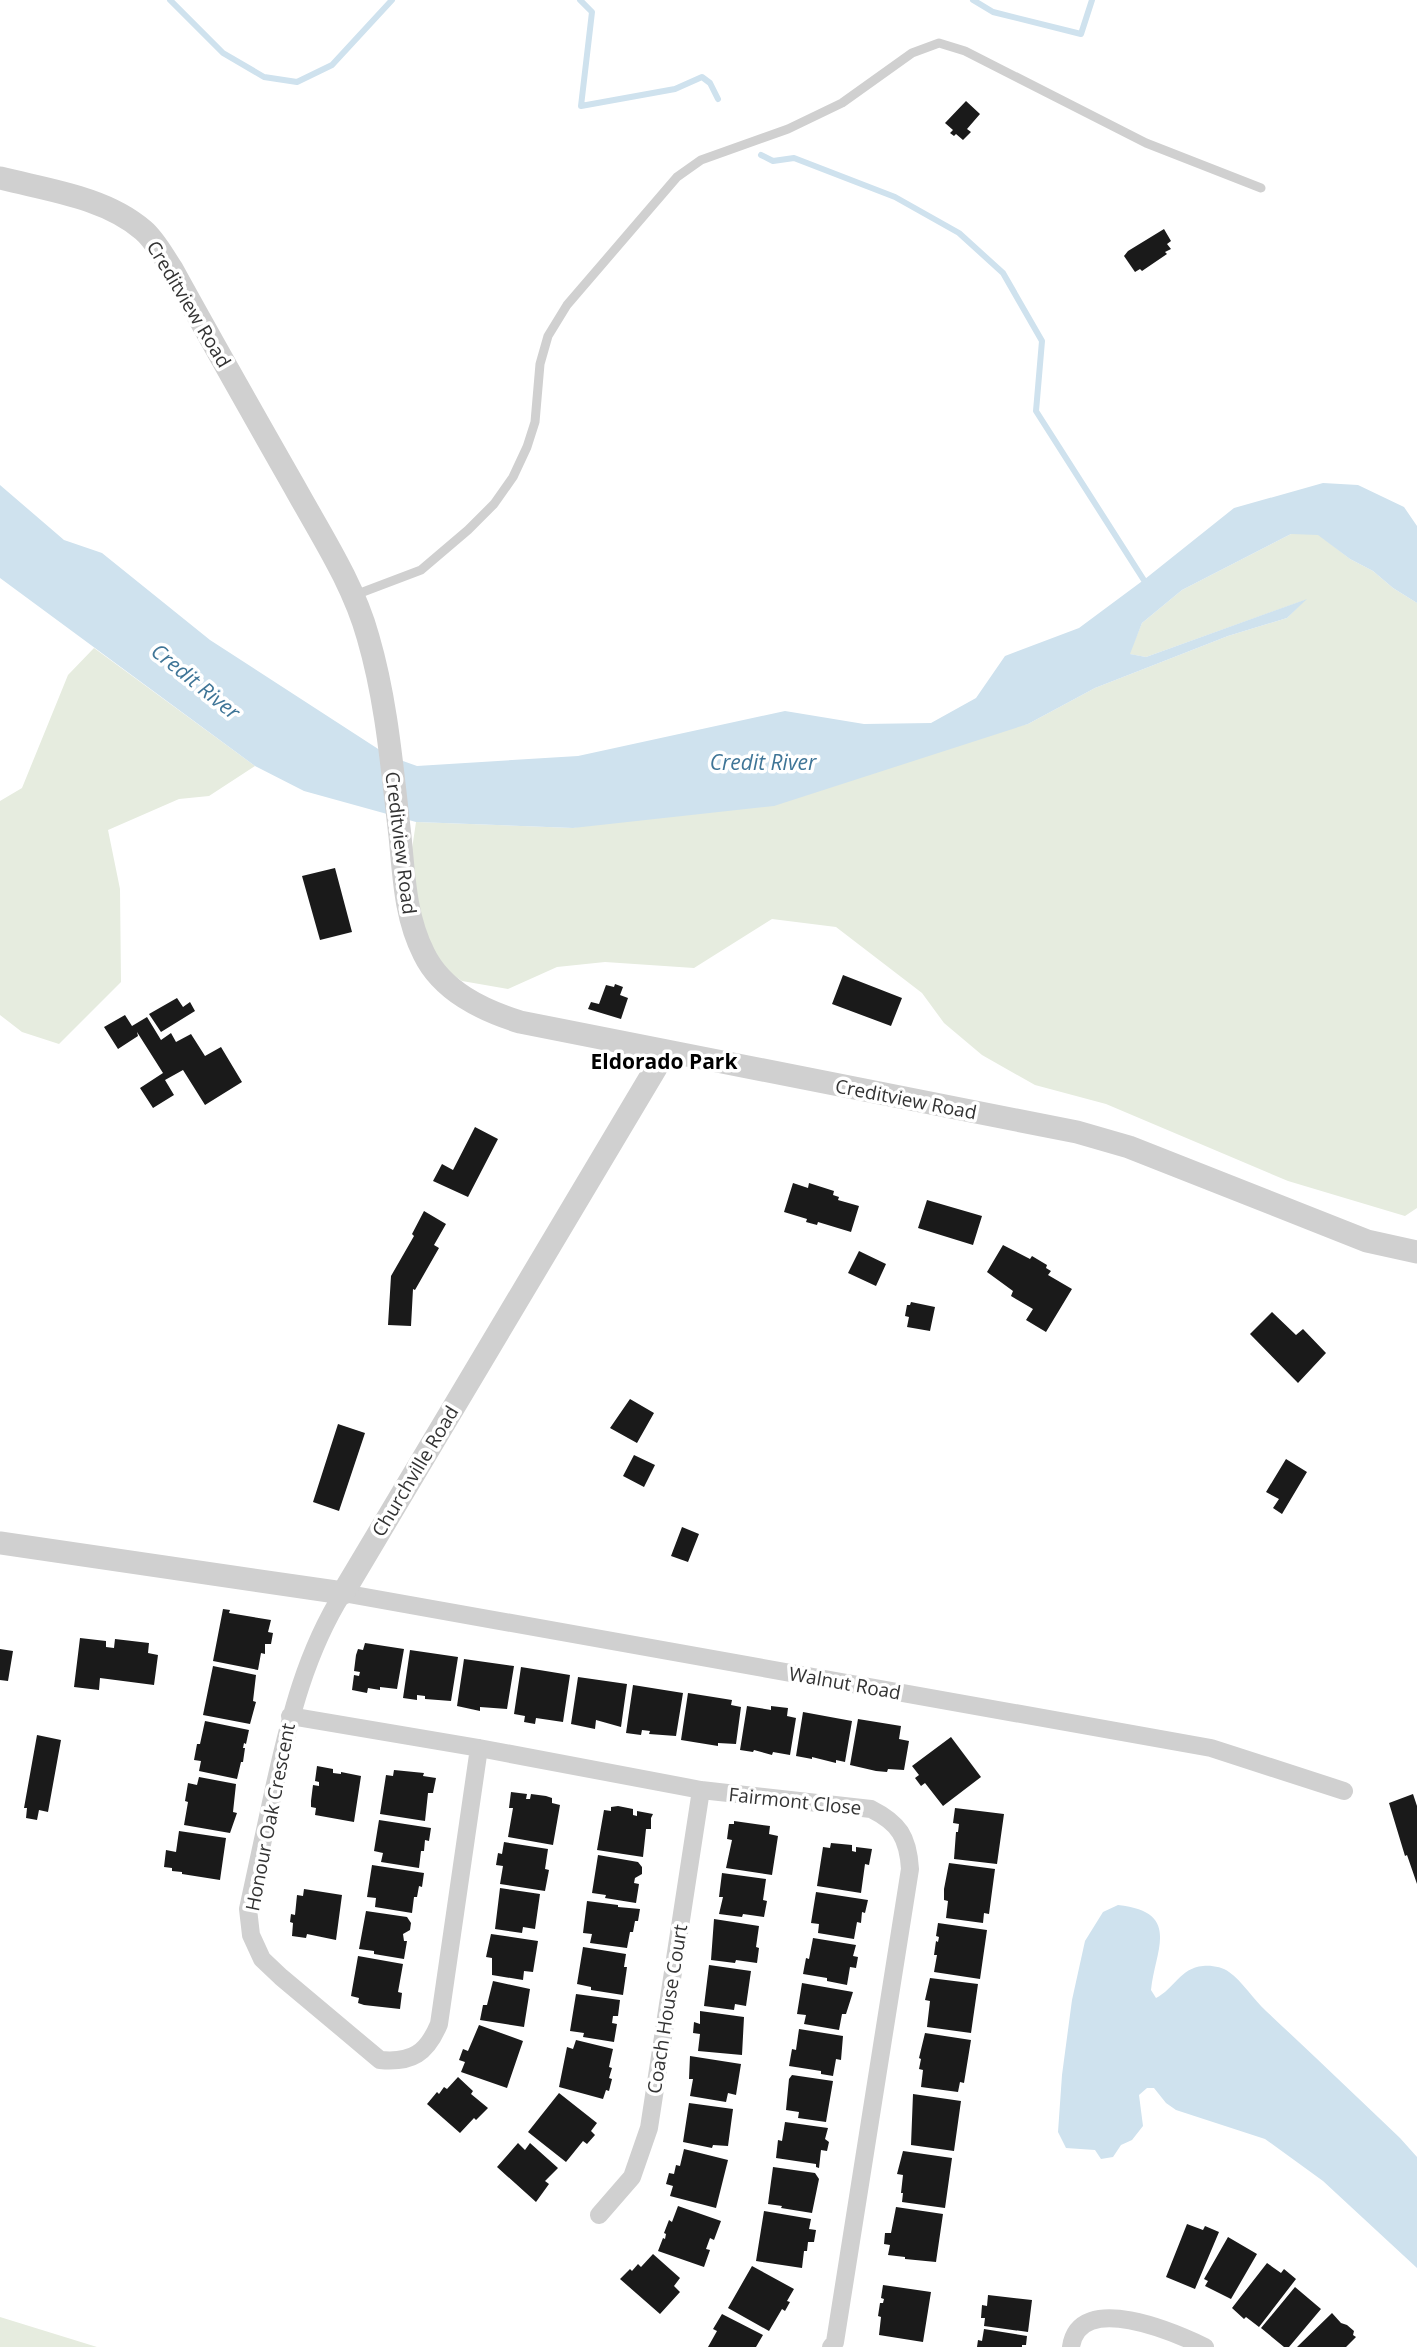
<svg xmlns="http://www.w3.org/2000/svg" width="1417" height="2347" viewBox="0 0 1417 2347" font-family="'Open Sans',sans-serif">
	<rect width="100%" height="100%" fill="#fff"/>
	<path fill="#e6ecdf" d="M1291,534H1318L1350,559L1373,571L1393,588L1417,603V1208L1405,1216L1288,1181L1106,1104L1035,1085L982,1055L944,1023L922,993L836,927L772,919L694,968L605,962L557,967L508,989L462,981L415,949L403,910L416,822L573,828L1028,724L1095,688L1228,636L1287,618L1305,600L1146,657L1129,654L1142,623L1182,590Z
		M94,648L255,766L209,796L179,799L108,830L120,889L121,982L59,1044L22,1032L0,1015V801L22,788L68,675Z
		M0,2317L97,2347H0Z"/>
	<path fill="#cfe2ee" d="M1323,483L1358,485L1404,507L1417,526V603L1393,588L1373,571L1350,559L1318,535L1291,534L1182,590L1142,623L1130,654L1146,657L1307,599L1287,618L1228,636L1095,688L1028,724L774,806L573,828L416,822L304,791L255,766L0,578V485L64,540L102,553L210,640L389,756L417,766L578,756L785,711L864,724L931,723L976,698L1005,656L1079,628L1145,579L1234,508Z
		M1118,1905C1182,1912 1155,1950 1151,1990L1156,1998C1174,1989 1180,1968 1203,1966C1211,1965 1223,1967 1229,1972C1242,1981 1254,2000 1266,2011C1311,2053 1355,2095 1400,2138L1417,2157V2268L1323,2181L1265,2139L1176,2110L1166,2103L1154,2088H1147L1139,2095L1143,2126L1132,2140L1121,2145L1113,2157L1101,2159L1095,2150L1066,2148L1058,2132L1062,2075L1072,2000L1085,1941L1103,1912Z"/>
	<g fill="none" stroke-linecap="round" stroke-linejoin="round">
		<path stroke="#cfe2ee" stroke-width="6" d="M170,0L223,53L264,77L297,82L332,65L392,0
			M580,0L592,12L581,106L675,89L702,77L710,83L718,99
			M973,0L993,12L1081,34L1092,0
			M761,155L773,161L794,158L895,197L959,233L1003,273L1042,341L1036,411L1147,585"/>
	</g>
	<path fill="#1a1a1a" d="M966,101L980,114L967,129L971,132L963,140L956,134L954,136L950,133L953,130L945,123Z
		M1164,229L1171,241L1167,244L1171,249L1165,252L1167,254L1142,271L1140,269L1135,272L1124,256L1128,251Z
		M335,868L352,932L320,940L302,876Z
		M843,975L902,998L891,1026L832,1004Z
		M615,984L623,987L620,995L628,998L621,1019L588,1009L591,1002L599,1004L606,985L614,987Z
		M177,998L183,1007L190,1002L195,1011L161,1032L149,1014Z
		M125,1015L132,1026L147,1017L161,1040L171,1033L176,1042L191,1034L205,1056L221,1047L242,1082L205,1105L183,1070L165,1080L174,1095L153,1108L140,1088L163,1073L137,1032L138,1036L118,1049L104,1027Z
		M475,1127L498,1139L468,1197L433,1181L442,1164L453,1170Z
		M793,1183L808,1188L809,1183L834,1191L833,1195L839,1197L838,1200L859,1206L851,1232L818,1222L817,1225L806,1222L807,1219L784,1212Z
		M927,1200L982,1216L973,1245L918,1228Z
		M424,1211L446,1224L434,1245L439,1248L415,1290L413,1289L411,1326L388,1325L391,1276L414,1236L412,1234Z
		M1003,1245L1030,1259L1032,1256L1047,1265L1046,1268L1051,1271L1048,1275L1072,1289L1046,1332L1026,1320L1033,1309L1011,1296L1013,1291L987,1272Z
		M859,1251L886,1264L876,1286L848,1273Z
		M911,1302L935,1307L930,1331L907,1327L909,1317L905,1316L907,1305H910Z
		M1272,1312L1296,1335L1303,1329L1326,1353L1298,1383L1250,1334Z
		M630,1399L654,1413L637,1443L610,1428Z
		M338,1424L365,1433L339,1511L313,1502Z
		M634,1455L655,1465L644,1487L623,1476Z
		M1286,1459L1307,1472L1282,1514L1273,1508L1279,1499L1266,1492Z
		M682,1527L699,1534L688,1562L671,1556Z
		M223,1609L230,1610L229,1613L271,1620L268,1632L273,1633L271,1644H265V1654L261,1653L258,1670L213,1661Z
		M80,1638L106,1641V1647L114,1648L115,1639L149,1643L148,1653L158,1655L154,1685L100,1678L99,1690L74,1687Z
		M365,1643L404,1649L397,1689L380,1687V1690L368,1688L367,1693L352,1690L354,1675L359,1676L360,1672L354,1671L356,1655L358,1649L363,1650Z
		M0,1649L13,1651L8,1681L0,1680Z
		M410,1650L458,1657L451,1701L425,1699V1696L417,1695V1700L403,1698Z
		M464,1659L514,1666L507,1709L480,1707V1711L457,1706Z
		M213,1666L256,1675L253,1701L256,1702L250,1724L203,1715Z
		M521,1667L570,1675L563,1722L536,1718L535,1724L524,1722L525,1716L514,1714Z
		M578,1677L627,1684L621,1727L596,1720L595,1729L571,1724Z
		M633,1685L683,1693L676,1736L649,1734L650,1731L642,1730L641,1735L626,1733Z
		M688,1693L732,1700L731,1705L741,1707L736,1744L718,1743V1746L681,1740Z
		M747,1706L771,1710V1706L788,1708L787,1716L796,1718L790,1755L773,1752L772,1755L754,1750L753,1752L740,1750Z
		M803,1712L852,1721L845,1762L836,1760V1763L812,1757V1759L796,1756Z
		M858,1719L901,1726L899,1739L909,1741L904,1770L888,1769L887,1772L876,1771L850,1765Z
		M205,1721L249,1730L246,1744L244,1743L243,1748H245L243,1762H241L237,1779L199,1771L201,1761L194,1760L197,1744H200Z
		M37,1735L61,1740L48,1812L39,1810L37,1820L26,1818L27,1808H24Z
		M951,1737L981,1777L943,1806L925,1783L921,1786L915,1778L919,1775L912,1766Z
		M317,1766L333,1769V1773L341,1774V1772L361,1776L354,1822L315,1815L316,1808L311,1807V1801L313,1785L319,1786V1782L315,1781Z
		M394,1770L424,1773L423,1776L436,1778L433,1793H428L425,1821L380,1814L386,1775L393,1776Z
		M199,1777L236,1784L233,1812L237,1813L230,1833L184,1825L188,1802L185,1801L188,1783L197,1785Z
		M511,1792L527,1794L526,1799H530L531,1794L546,1796L552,1798V1803L560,1805L553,1845L508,1837L513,1808H509Z
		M1413,1794L1417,1806V1884L1407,1855L1405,1856L1389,1803Z
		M618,1806L633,1809V1815L637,1816V1811L653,1814L651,1818V1829H646L643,1857L597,1850L604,1810L611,1811V1807Z
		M955,1808L1004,1814L997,1864L954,1859L956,1832H958L959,1824L953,1823Z
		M379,1820L431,1828L429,1841L425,1840L424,1851H421L419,1868L381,1862L383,1853L374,1851Z
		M734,1821L770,1826L769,1834L778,1836L772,1875L726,1868L732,1840L727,1839L729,1824H734Z
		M179,1831L226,1838L220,1880L182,1874V1872L172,1871V1868L164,1867L166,1850L176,1852Z
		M504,1842L548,1849L545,1869L549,1870L545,1891L500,1884L503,1866L496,1865L498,1853L502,1854Z
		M831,1843L852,1845V1851L856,1852V1847L872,1849L869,1865L865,1864L861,1893L817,1886L823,1847L830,1848Z
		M598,1855L638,1862L642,1867V1874L635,1878L634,1883L639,1884L636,1903L605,1898L606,1895L592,1893Z
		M949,1863L995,1869L989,1914L984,1913L983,1923L946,1918L948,1901L944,1900V1889Z
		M372,1865L424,1873L422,1887L419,1886L417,1897H414L412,1913L375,1907L376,1898L367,1897Z
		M722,1873L766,1879L763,1900L767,1901L764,1917L743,1914L742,1917L719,1914L723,1897H719Z
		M500,1888L540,1894L535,1929L523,1927L522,1933L495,1929Z
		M304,1889L342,1895L336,1940L307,1934L306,1938L292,1936L293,1923L290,1922L291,1914L295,1915L297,1895L303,1896Z
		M816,1892L868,1900L865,1913L862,1912L861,1923L857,1922L854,1939L818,1933L819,1924L811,1923Z
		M587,1901L618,1905V1907L640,1909L638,1921H635L633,1932H630L627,1948L590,1943L592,1934L583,1933Z
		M366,1911L407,1917L411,1923L410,1930L403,1934L404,1941H407L404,1959L374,1954V1951L359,1949Z
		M714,1919L759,1926L756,1947L759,1948L757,1963L736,1960L735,1963L711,1960Z
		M938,1923L987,1930L980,1979L934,1972L937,1955H934L936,1941L938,1942L939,1937L936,1936Z
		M491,1934L538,1941L533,1972L524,1971L523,1980L492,1975V1958L486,1957Z
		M813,1938L856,1945L853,1956L858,1957L856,1968L850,1967L847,1985L827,1981V1978L803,1974L806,1958L809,1959Z
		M583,1947L626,1954L624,1967H627L623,1995L591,1990V1987L577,1984Z
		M358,1956L403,1964L398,1992L402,1993L400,2009L364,2005L358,2003L359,1998L351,1996Z
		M709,1965L751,1971L746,2006L735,2004L734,2010L704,2006Z
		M930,1978L978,1984L971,2033L927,2027L930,2001L925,2000Z
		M493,1981L530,1989L524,2027L480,2020L483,2005H487Z
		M802,1983L853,1992L846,2014H842L839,2030L804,2024L806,2015L797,2014Z
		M576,1994L620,2000L618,2016H613L612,2023L617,2024L614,2042L583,2037L584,2033L570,2031Z
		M700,2011L744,2017L742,2055L698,2051L700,2034L693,2033L694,2022L700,2024Z
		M479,2025L523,2041L507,2088L461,2072L465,2062L459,2060L463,2049L468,2051Z
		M799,2029L843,2036L841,2060L836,2059L833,2076L821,2074V2071L789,2066L792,2049L796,2050Z
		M925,2033L971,2040L964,2083L960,2082L958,2092L921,2087L923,2070L919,2069L921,2059L919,2058Z
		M576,2040L613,2049L609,2067L612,2068L609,2078L612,2079L609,2091L606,2090L603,2099L559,2087L567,2047L573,2049Z
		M690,2056L741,2064L736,2095L728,2093L726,2102L690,2096L693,2079H689Z
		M792,2075L833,2081L826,2122L798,2118L799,2112L786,2110L789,2079Z
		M458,2077L473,2091L471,2094L488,2108L476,2120L474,2118L460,2133L427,2104L437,2092L439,2094L444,2087L447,2089Z
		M559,2093L597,2123L591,2131L595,2135L587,2144L583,2141L566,2162L528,2132Z
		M913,2094L961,2101L954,2151L911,2145Z
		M689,2103L733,2109L728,2146L713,2145L712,2148L683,2142Z
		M785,2122L828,2128L825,2139L829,2142L827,2151L821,2150L819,2168L816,2167V2164L776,2158L778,2140L782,2141Z
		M518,2143L525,2150L530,2143L558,2168L545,2181L549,2184L536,2202L497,2167Z
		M684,2149L728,2160L716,2208L670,2196L673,2186L666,2184L669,2173L674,2174L676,2165L680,2166Z
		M903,2151L952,2158L945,2208L902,2202L903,2193H901L903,2175L897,2174Z
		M773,2167L815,2173L819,2179L812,2213L781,2208L782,2206L768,2204Z
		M678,2206L721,2221L714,2240L710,2238L706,2249L710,2250L704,2267L658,2251L663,2238L665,2239L666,2234L664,2233L669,2220L672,2222Z
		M896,2207L943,2214L936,2262L905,2259V2257L888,2255L890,2245L884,2244L885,2233H891Z
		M764,2211L811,2219L809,2229L816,2230L814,2242H808L807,2251H804L802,2268L756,2261Z
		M1187,2224L1203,2230L1205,2226L1219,2232L1195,2289L1166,2277Z
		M1228,2237L1257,2254L1231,2299L1205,2286L1208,2281L1204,2279Z
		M653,2254L680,2278L674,2286L680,2292L660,2314L620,2279L630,2269L632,2271L638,2264L641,2267Z
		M1267,2263L1281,2273L1284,2269L1296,2279L1259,2327L1246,2317L1244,2319L1232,2308Z
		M752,2266L794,2289L787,2301L790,2302L785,2311L782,2309L769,2331L728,2308Z
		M883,2285L931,2292L923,2342L879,2335L881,2317L878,2316L880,2303H883L884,2299L881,2298Z
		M1295,2287L1321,2309L1289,2347H1284L1261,2328Z
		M988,2295L1032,2300L1028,2332L984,2326L985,2318H981L982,2305L987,2306Z
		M1332,2313L1341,2323L1347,2325L1354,2331L1353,2335L1356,2337L1346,2347H1297Z
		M722,2314L763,2335L756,2347H708L717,2331L713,2329Z
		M984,2329L1027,2336L1026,2345H1022V2347H977L978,2340L982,2341Z"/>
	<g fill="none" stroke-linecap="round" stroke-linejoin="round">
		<path stroke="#d0d0d0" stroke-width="9" d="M355,595L421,570L468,530L494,504L513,477L527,447L535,422L540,364L548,336L567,305L677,177L701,160L788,129L842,103L912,53L939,43L965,51L1146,143L1261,188"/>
		<path stroke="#d0d0d0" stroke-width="18" d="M290,1716L479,1748L701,1790L871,1809C899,1823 908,1837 910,1869L835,2342L831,2347
			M479,1748L439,2024C427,2053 412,2063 380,2060L281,1977L262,1959L251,1935L248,1909C257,1867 266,1826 275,1784C290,1717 306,1652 343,1593L1211,1748L1344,1791
			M599,2215L632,2177L649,2128L701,1790
			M1071,2347C1079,2290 1176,2333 1205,2347"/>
		<path stroke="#d0d0d0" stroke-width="23" d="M0,178C47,190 105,197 143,230C155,240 163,256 172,269C212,342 253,414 294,486C321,535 353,583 368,637C387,702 392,769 400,836C404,876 405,917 424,954C442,991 482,1010 520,1022L1077,1132L1129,1147L1367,1241L1417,1252
			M0,1543L343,1593L666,1051"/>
	</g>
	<g text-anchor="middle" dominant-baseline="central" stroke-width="7" stroke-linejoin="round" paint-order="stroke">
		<g font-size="19" fill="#333" stroke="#fff">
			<text transform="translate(189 304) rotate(59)">Creditview Road</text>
			<text transform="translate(401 843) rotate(83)">Creditview Road</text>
			<text transform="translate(906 1099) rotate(11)">Creditview Road</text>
			<text transform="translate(415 1471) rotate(-59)">Churchville Road</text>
			<text transform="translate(845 1683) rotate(10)">Walnut Road</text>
			<text transform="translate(795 1801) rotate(6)">Fairmont Close</text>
			<text transform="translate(270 1817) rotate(-79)">Honour Oak Crescent</text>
			<text transform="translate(667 2009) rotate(-81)">Coach House Court</text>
		</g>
		<g font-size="21" font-style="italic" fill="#3f7597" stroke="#fff">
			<text transform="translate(196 681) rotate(39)">Credit River</text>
			<text x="763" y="762">Credit River</text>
		</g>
		<g font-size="21" font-weight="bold" fill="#000" stroke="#fff">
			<text x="664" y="1061">Eldorado Park</text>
		</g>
	</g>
</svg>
